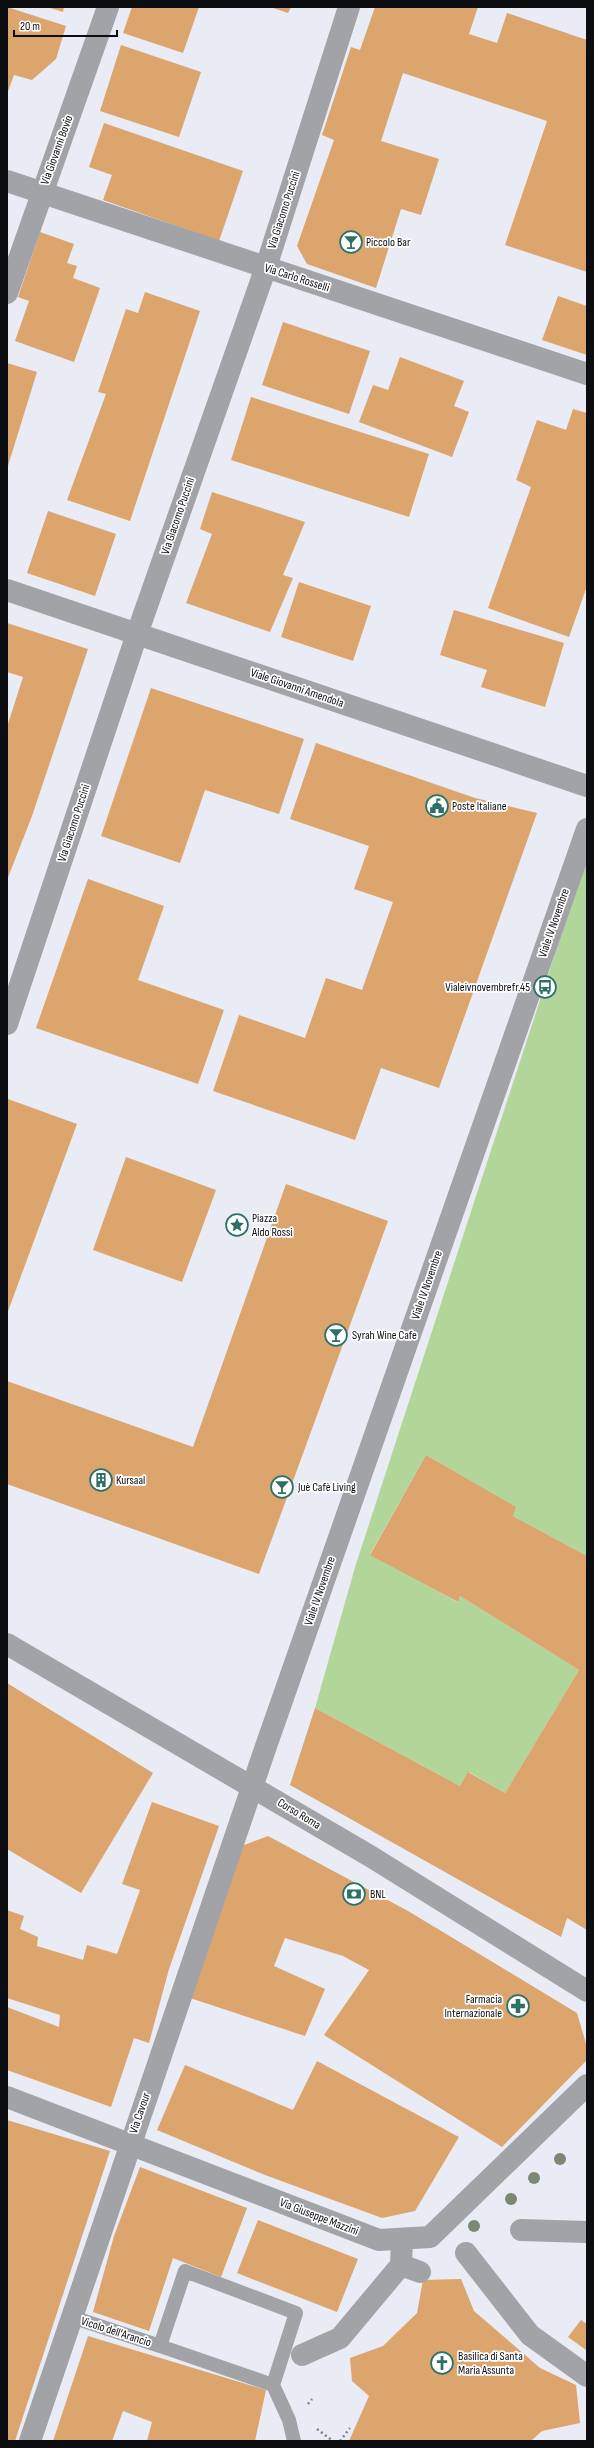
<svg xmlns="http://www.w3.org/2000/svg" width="594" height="2448" viewBox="0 0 594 2448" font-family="'Sofia Sans Condensed',sans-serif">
	<rect width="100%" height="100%" fill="#e9ebf5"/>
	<path fill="#b2d699" d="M587,856V1556L513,1516L515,1507L426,1455L370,1554L457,1602L460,1596L579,1670L505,1793L469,1772L460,1786L315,1708L356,1564Z"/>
	<path fill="#dba56d" d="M7,7L66,26L56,59L32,80L14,75L7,94Z
		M47,7H64L63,12Z
		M132,7H199L183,53L123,33Z
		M270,7H291L288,13Z
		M375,7H478L469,34L497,43L507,13L587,40V272L505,245L547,121L403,73L381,141L439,159L421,215L401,209L376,288L307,264L297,246L334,140L322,135L351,47L360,50Z
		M121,45L201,72L179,137L100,111Z
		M104,123L243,171L219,241L103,200L112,175L89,167Z
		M40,232L74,244L67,263L77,266L73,278L100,288L74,362L15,341L29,301L18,297Z
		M145,292L200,311L130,521L67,500L106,394L98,392L126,309L138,313Z
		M558,296L587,306V355L542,340Z
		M283,322L370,351L349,414L262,385Z
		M400,357L464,381L454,406L469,412L452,457L359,422L373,385L388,390Z
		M7,363L37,372L7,469Z
		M251,397L429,454L409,517L231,460Z
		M573,409L587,413V586L569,637L488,608L531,487L516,480L537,420L566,430Z
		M212,492L305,522L283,575L293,578L270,632L186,603L212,534L200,529Z
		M48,511L116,534L95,596L27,573Z
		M299,582L371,606L353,661L281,637Z
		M454,610L564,643L545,707L481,687L487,670L440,655Z
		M7,623L88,649L32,816L7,880V727L23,677L7,672Z
		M151,688L304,739L279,814L205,790L180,863L101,836Z
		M316,743L475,798L537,813L439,1088L381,1068L355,1140L213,1091L239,1015L305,1038L326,978L362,990L393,902L354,889L369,846L290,819Z
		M88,879L164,906L138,980L224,1010L198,1084L36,1028Z
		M8,1099L77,1124L7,1314V1102Z
		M126,1157L216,1190L182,1282L93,1250Z
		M286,1184L388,1221L259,1574L7,1484V1381L193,1447Z
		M426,1455L516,1507L513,1516L587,1556V1930L567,1918L561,1937L290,1785L315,1708L460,1786L468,1772L505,1793L579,1670L460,1596L458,1602L370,1555Z
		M7,1683L153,1773L81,1893L7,1849Z
		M152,1802L219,1826L169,1969L149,2043L134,2038L111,2107L7,2070V2007L59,2027L60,2015L7,1998V1910L24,1916L20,1929L38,1937L37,1946L83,1960L87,1945L117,1954L140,1890L122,1884Z
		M268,1836L408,1911L577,2013L587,2047V2060L502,2147L324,2035L369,1970L343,1956L285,1938L274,1966L325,1989L305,2036L190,1998L239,1847Z
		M317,2061L459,2137L415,2211L382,2218L265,2175L157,2130L185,2065L293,2110Z
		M7,2120L110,2151L15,2441H7Z
		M140,2167L247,2208L221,2277L173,2258L149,2331L93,2312L114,2236Z
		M258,2220L358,2259L337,2312L237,2273Z
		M461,2279L474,2311L540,2368L576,2385L580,2423L542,2431L531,2441H349L369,2396L352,2381L350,2358L383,2346L417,2313L423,2280Z
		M581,2320L587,2324L586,2350L568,2337Z
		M88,2336L266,2390L255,2441H147L152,2422L123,2411L112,2441H53Z"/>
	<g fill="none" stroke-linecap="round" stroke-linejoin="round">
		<path stroke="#808188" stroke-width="2.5" stroke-dasharray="2 3" stroke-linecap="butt" d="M308,2404L312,2399
			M317,2429L333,2441
			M340,2441L350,2428"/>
		<path stroke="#a2a3a7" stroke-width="14" d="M72,2317L160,2346
			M273,2385L160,2346L185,2271L296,2313L273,2385L289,2420L294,2441"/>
		<path stroke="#a2a3a7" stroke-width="22" d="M521,2230L587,2232
			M466,2253L530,2335L587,2376
			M401,2265L420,2272
			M302,2355L340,2338L401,2265L402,2239"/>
		<path stroke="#a2a3a7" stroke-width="22" d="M7,181L587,374
			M7,293L108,7
			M7,590L587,786
			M7,1024L137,634L266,267L349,7
			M7,1644L370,1856L587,1991
			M7,2097L379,2240L430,2237L587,2085
			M30,2441L264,1752L587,829"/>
	</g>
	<g fill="#7b8974">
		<circle cx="560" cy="2159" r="6"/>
		<circle cx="534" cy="2178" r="6"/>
		<circle cx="511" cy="2199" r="6"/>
		<circle cx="474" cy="2226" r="6"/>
	</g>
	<defs>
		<g id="bar-ring" transform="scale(1.15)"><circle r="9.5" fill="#fff" stroke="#2c7165" stroke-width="1.5"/><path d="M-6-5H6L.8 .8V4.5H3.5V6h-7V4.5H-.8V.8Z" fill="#2c7165"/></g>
		<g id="civic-ring" transform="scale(1.15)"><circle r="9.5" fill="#fff" stroke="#2c7165" stroke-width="1.5"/><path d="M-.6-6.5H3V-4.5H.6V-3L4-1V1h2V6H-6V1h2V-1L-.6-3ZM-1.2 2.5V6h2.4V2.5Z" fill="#2c7165"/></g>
		<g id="bus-ring" transform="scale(1.15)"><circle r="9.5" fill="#fff" stroke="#2c7165" stroke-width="1.5"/><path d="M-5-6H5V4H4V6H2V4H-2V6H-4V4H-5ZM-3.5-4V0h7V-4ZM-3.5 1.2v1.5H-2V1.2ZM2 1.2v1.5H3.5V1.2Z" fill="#2c7165"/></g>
		<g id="sight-ring" transform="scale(1.15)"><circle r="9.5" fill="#fff" stroke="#2c7165" stroke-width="1.5"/><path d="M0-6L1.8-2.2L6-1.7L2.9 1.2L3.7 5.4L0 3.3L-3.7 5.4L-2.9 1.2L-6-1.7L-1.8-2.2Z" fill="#2c7165"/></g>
		<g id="building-ring" transform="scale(1.15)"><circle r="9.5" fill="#fff" stroke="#2c7165" stroke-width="1.5"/><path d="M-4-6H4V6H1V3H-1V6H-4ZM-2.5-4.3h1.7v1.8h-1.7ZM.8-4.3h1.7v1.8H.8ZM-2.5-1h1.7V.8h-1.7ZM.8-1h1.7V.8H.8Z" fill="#2c7165"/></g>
		<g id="bank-ring" transform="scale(1.15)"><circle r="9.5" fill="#fff" stroke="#2c7165" stroke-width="1.5"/><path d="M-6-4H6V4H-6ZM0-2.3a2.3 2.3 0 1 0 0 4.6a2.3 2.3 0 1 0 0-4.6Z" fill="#2c7165"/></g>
		<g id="pharmacy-ring" transform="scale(1.15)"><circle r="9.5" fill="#fff" stroke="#2c7165" stroke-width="1.5"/><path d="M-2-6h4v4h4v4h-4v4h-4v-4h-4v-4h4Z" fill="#2c7165"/></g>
		<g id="church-ring" transform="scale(1.15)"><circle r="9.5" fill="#fff" stroke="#2c7165" stroke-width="1.5"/><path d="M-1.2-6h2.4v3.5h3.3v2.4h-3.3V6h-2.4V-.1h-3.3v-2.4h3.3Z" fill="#2c7165"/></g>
	</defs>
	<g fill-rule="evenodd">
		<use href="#bar-ring" x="351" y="242"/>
		<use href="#civic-ring" x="437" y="806"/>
		<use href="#bus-ring" x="545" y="987"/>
		<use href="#sight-ring" x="237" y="1225"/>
		<use href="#bar-ring" x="336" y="1335"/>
		<use href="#building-ring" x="101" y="1480"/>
		<use href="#bar-ring" x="282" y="1487"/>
		<use href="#bank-ring" x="354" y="1894"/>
		<use href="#pharmacy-ring" x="518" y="2006"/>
		<use href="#church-ring" x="442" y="2363"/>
	</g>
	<g text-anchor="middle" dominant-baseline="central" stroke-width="3.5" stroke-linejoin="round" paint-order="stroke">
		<g font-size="12" fill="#0c0d10" stroke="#fff">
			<text transform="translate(57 150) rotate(-70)">Via Giovanni Bovio</text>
			<text transform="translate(284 210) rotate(-72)">Via Giacomo Puccini</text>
			<text transform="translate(297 278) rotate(18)">Via Carlo Rosselli</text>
			<text transform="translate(178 516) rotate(-71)">Via Giacomo Puccini</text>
			<text transform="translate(297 688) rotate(19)">Viale Giovanni Amendola</text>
			<text transform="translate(74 823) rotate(-72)">Via Giacomo Puccini</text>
			<text transform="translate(554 923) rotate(-71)">Viale IV Novembre</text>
			<text transform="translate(427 1285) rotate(-71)">Viale IV Novembre</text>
			<text transform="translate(320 1591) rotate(-71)">Viale IV Novembre</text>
			<text transform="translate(299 1814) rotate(31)">Corso Roma</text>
			<text transform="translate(140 2113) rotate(-71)">Via Cavour</text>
			<text transform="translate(319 2217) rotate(21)">Via Giuseppe Mazzini</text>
			<text transform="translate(116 2332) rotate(18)">Vicolo dell'Arancio</text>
		</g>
		<g font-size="12" fill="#0c0d10" stroke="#fff" text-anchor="start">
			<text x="366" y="242">Piccolo Bar</text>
			<text x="452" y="806">Poste Italiane</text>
			<text x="530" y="987" text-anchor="end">Vialeivnovembrefr.45</text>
			<text x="252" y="1218">Piazza<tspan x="252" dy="14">Aldo Rossi</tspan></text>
			<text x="352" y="1335">Syrah Wine Cafe</text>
			<text x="116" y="1480">Kursaal</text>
			<text x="298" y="1487">Juè Cafè Living</text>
			<text x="370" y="1894">BNL</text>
			<text x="502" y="1999" text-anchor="end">Farmacia<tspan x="502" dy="14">Internazionale</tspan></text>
			<text x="458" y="2356">Basilica di Santa<tspan x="458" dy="14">Maria Assunta</tspan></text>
		</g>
	</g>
	<rect width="594" height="2448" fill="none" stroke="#0c0d10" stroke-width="16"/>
	<path d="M14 30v6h103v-6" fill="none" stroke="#0c0d10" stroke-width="2"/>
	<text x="20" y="30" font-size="12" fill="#0c0d10" stroke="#ffffff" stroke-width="3" paint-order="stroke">20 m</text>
</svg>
